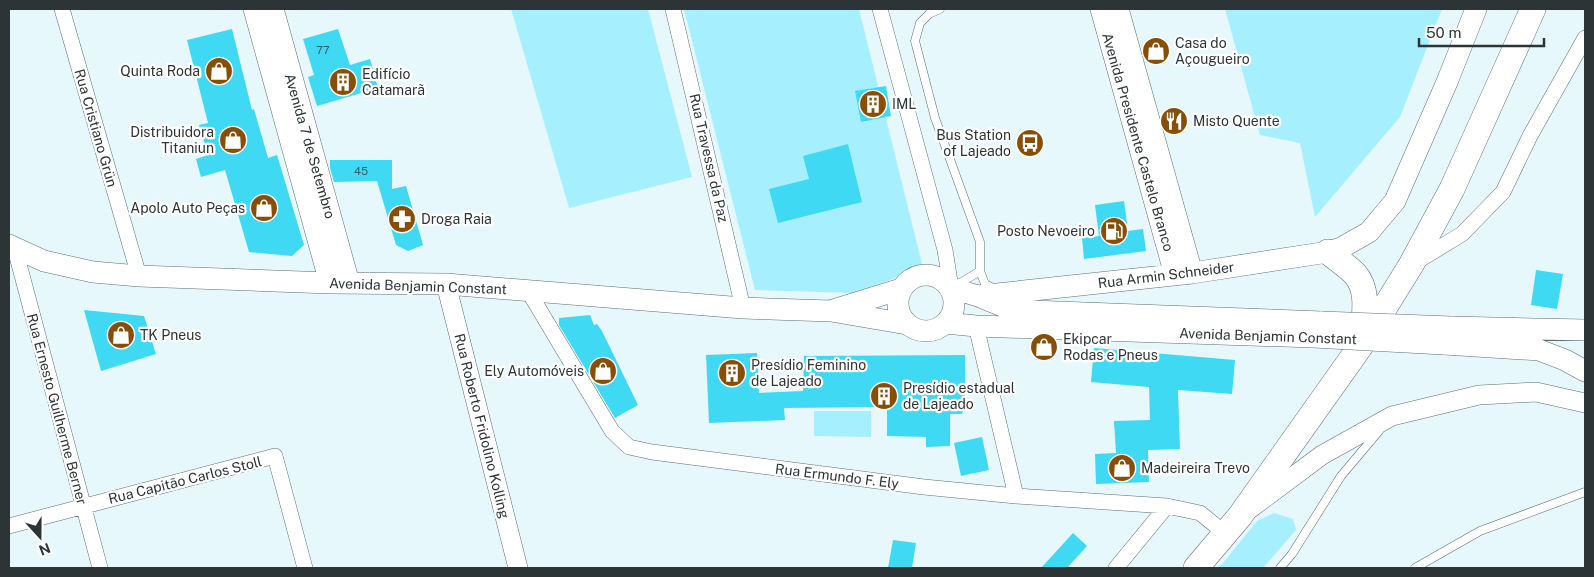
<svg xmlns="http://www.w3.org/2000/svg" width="1594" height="577" viewBox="0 0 1594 577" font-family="'Public Sans',sans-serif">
	<rect width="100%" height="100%" fill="#e6f8fc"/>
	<path fill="#a6effe" d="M511,9H648L692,177L569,208Z
		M684,9H859L923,268L854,293L755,290Z
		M1225,9H1442L1400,117L1315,217L1300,143L1260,135Z
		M814,411H871V437L814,436Z
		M1274,513L1293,519L1296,530L1263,568H1219L1257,521Z"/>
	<path fill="#3fd9f4" d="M232,29L252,110L254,109L268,158L277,155L304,245L292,256L249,252L225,170L201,177L196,159L208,155L199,125L208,123L187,40Z
		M338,29L350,65L370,59L378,88L317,106L308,77L314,75L303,39Z
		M886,86L891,116L861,122L855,91Z
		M848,144L862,202L778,223L769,189L809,179L803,156Z
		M330,160H392V189L406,186L423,245L408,251L396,245L377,181L334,182L330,168Z
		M1124,201L1128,231L1143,229L1146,251L1084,259L1082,238L1099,236L1095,205Z
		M1536,270L1563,274L1557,309L1531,305Z
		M84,310L144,316L156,354L101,371Z
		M590,315L594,325L597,324L602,331L638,405L615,418L559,325V318Z
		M1094,348L1235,360L1232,394L1178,390L1180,449L1148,450L1149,482L1096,484L1095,454L1116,453L1114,421L1150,420L1149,387L1091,382Z
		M757,353L759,393L803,391L804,356L965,355V406L962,414H950V446L926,447V437L887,436V407L784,408L785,420L709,423L706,355Z
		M982,437L989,470L961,476L954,443Z
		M1073,533L1087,546L1067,568H1041Z
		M893,540L916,543L912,568H888Z"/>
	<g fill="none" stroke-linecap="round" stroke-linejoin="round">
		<g stroke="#5f6e71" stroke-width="9">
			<path id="service" d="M940,9L929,14L920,23L915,41L935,118L980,242V271L985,284L995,289
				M957,285L980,271
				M1280,568L1292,554L1341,476L1379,431
				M1415,568L1480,531L1585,492"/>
		</g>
		<g stroke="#5f6e71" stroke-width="16">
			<path id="minor" d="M62,9L139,276
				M673,9L743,308
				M880,9L945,250L951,288
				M15,249L100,568
				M1416,262L1462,234L1503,192L1530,136L1585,38
				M527,289L612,431L629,447L652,452L924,487L1016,496L1167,506L1200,513L1226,534
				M976,326L1016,496
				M9,526L275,456L305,568
				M1116,568L1167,506"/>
		</g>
		<g stroke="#5f6e71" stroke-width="20">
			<path id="tertiary" d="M446,284L518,568
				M1251,508L1322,455L1392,416L1479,395L1536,392L1585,403"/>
		</g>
		<g stroke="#5f6e71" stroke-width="22">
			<path id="secondary" d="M254,9L330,283
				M273,9L349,283
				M1101,9L1175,275
				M1118,9L1192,273
				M9,245L44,261L93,272L139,276L330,283L446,284L743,308L831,311L907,324
				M898 303a28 28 0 1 1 56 0a28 28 0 1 1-56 0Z
				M951,288L978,296L1005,307L1031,311L1322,322
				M978,296L1192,273L1328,252L1341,248L1369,232L1395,201L1447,82L1476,9
				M833,310L901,289
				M946,323L976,326L1313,337
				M1451,327L1585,330
				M1444,344L1539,350L1565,360L1585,371"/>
		</g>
		<g stroke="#5f6e71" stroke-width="26">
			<path id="trunk" d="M1328,252C1337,259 1347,266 1355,274C1371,292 1363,320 1362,341
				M1196,568L1240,516L1362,344L1411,265L1452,189L1533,9"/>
		</g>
		<use href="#service" stroke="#fff" stroke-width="8"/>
		<use href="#minor" stroke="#fff" stroke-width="15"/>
		<use href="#tertiary" stroke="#fff" stroke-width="19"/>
		<use href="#secondary" stroke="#fff" stroke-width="21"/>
		<use href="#trunk" stroke="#fff" stroke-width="25"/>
		<g stroke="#5f6e71" stroke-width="22" stroke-linecap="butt">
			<path id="secondary-bridge" d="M1322,322L1451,327
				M1313,337L1444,344"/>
		</g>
		<use href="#secondary-bridge" stroke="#fff" stroke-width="21"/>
	</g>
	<defs>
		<g id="shop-disc" transform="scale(1.4375)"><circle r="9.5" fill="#884e06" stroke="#fff"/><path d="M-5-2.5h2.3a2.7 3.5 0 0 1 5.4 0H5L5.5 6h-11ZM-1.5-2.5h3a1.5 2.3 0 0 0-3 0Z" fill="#fff"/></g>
		<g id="building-disc" transform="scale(1.4375)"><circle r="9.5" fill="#884e06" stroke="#fff"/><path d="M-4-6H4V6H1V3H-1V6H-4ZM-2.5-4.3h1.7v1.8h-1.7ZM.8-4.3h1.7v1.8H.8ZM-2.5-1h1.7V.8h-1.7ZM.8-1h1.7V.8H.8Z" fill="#fff"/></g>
		<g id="restaurant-disc" transform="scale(1.4375)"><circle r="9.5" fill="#884e06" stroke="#fff"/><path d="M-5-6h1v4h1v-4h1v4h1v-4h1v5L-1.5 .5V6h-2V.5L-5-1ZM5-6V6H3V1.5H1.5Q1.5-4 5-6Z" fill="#fff"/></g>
		<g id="bus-disc" transform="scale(1.4375)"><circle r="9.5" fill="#884e06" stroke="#fff"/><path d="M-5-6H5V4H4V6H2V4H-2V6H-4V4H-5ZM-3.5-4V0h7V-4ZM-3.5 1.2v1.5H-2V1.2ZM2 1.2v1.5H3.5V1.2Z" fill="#fff"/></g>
		<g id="pharmacy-disc" transform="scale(1.4375)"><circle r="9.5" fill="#884e06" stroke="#fff"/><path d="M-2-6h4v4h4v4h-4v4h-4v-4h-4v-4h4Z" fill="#fff"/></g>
		<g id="fuel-disc" transform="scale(1.4375)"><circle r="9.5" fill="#884e06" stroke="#fff"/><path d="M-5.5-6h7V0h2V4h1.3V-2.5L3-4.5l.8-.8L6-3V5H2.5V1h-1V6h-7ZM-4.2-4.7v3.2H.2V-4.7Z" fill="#fff"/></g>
	</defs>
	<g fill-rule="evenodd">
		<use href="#shop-disc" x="1156" y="51"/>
		<use href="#shop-disc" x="219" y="71"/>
		<use href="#building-disc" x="343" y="82"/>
		<use href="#building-disc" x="873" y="104"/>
		<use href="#restaurant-disc" x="1174" y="121"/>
		<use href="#shop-disc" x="233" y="140"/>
		<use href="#bus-disc" x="1030" y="143"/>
		<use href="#shop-disc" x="264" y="208"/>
		<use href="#pharmacy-disc" x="402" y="219"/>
		<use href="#fuel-disc" x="1114" y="231"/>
		<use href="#shop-disc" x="121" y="335"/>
		<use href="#shop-disc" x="1044" y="347"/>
		<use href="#shop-disc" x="603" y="371"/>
		<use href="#building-disc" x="732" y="373"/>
		<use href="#building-disc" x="884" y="396"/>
		<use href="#shop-disc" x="1122" y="468"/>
	</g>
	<g text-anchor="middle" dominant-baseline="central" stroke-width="4.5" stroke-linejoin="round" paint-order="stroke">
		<g font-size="11" fill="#325d65">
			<text x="323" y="50">77</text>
			<text x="361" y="171">45</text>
		</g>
		<g font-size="14" fill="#2d3435" stroke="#fff" text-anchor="start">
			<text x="1175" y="43">Casa do<tspan x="1175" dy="16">Açougueiro</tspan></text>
			<text x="200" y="71" text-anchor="end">Quinta Roda</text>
			<text x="362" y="74">Edifício<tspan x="362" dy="16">Catamarã</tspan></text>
			<text x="892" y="104">IML</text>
			<text x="1193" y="121">Misto Quente</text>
			<text x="214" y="132" text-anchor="end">Distribuidora<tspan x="214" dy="16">Titaniun</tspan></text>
			<text x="1011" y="135" text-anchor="end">Bus Station<tspan x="1011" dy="16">of Lajeado</tspan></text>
			<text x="245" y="208" text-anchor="end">Apolo Auto Peças</text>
			<text x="421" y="219">Droga Raia</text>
			<text x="1095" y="231" text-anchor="end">Posto Nevoeiro</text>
			<text x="140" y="335">TK Pneus</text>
			<text x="1063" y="339">Ekipcar<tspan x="1063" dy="16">Rodas e Pneus</tspan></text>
			<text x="751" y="365">Presídio Feminino<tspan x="751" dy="16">de Lajeado</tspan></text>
			<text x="584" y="371" text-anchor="end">Ely Automóveis</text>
			<text x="903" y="388">Presídio estadual<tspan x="903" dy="16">de Lajeado</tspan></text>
			<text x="1141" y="468">Madeireira Trevo</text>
		</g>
		<g font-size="14" fill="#2d3435" stroke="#fff">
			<text transform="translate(96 128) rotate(74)">Rua Cristiano Grün</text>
			<text transform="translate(1138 142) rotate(74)">Avenida Presidente Castelo Branco</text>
			<text transform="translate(310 146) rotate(74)">Avenida 7 de Setembro</text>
			<text transform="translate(709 158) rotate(77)">Rua Travessa da Paz</text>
			<text transform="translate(1166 275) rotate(-7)">Rua Armin Schneider</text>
			<text transform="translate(418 286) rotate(2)">Avenida Benjamin Constant</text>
			<text transform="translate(1268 336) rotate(2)">Avenida Benjamin Constant</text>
			<text transform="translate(57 409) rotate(75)">Rua Ernesto Guilherme Berner</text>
			<text transform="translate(482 426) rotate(76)">Rua Roberto Fridolino Kolling</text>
			<text transform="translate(837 476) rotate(7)">Rua Ermundo F. Ely</text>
			<text transform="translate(185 480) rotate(-14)">Rua Capitão Carlos Stoll</text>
		</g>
	</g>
	<rect width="1594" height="577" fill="none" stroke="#2d3435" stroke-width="20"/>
	<g transform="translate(40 537) rotate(159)" stroke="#ffffff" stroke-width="4" paint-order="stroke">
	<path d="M0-4L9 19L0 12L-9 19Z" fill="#2d3435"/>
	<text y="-8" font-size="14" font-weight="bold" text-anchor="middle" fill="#2d3435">N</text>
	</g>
	<path d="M1419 38v8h125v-8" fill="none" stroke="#2d3435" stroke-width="2.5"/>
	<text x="1426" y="38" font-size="15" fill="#2d3435" stroke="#ffffff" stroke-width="4" paint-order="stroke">50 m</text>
</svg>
